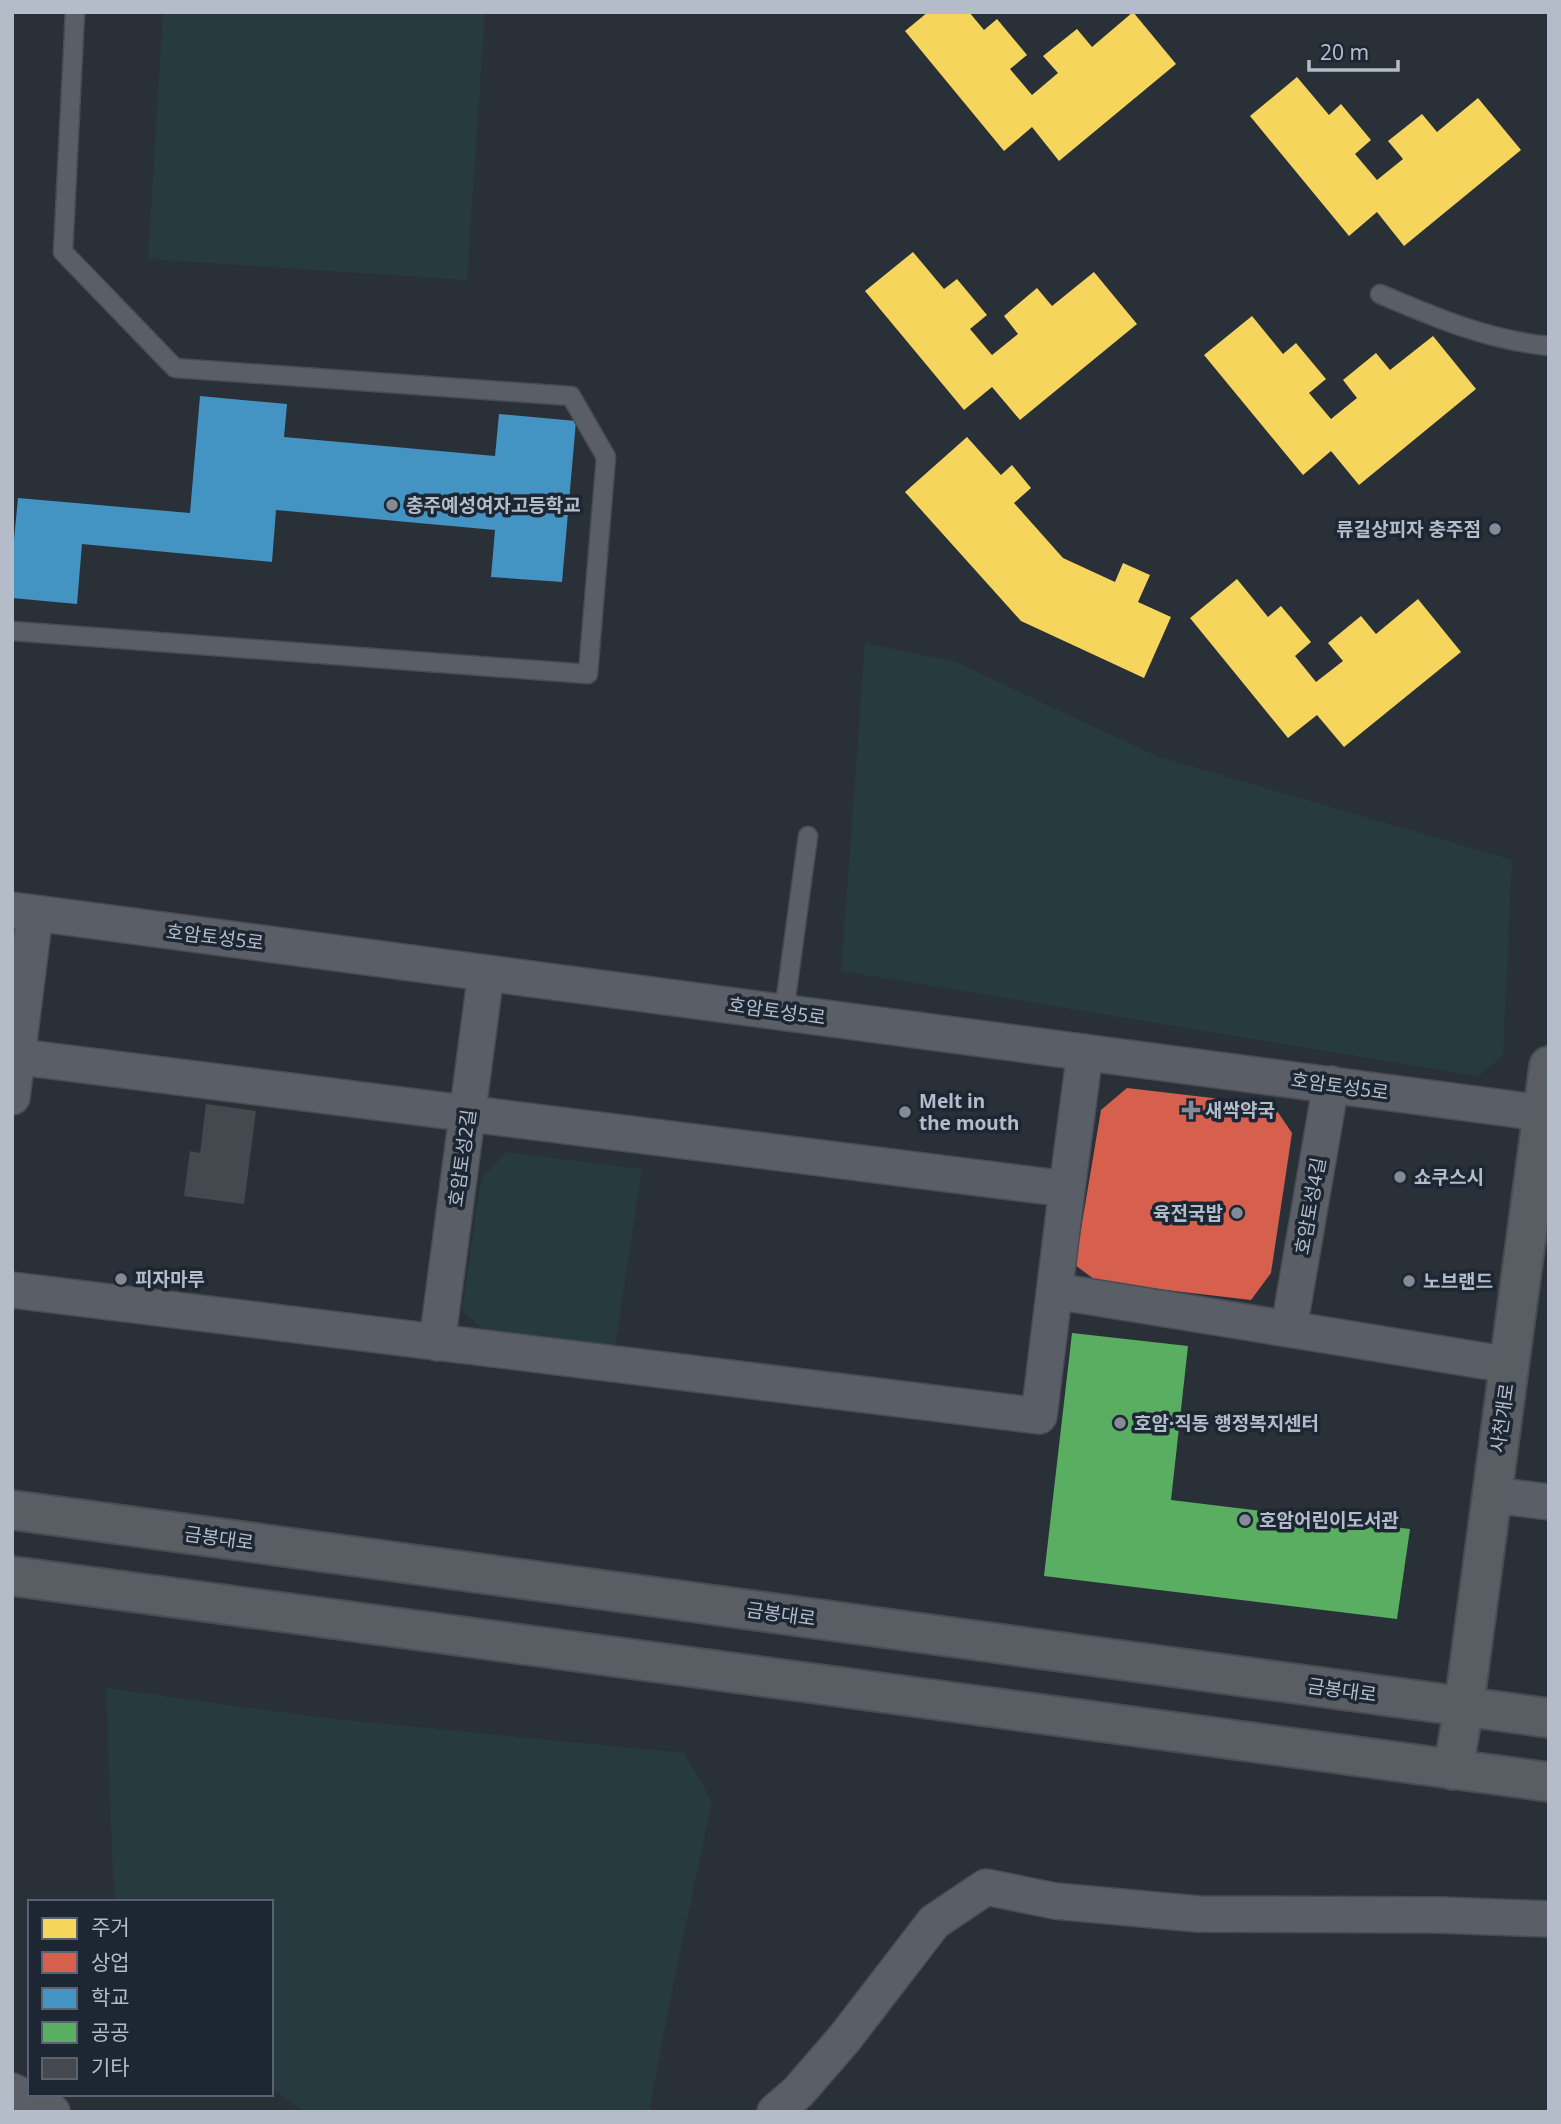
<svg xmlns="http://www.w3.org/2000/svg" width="1561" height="2124" viewBox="0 0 1561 2124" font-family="'Noto Sans','Noto Sans KR',sans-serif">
	<rect width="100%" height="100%" fill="#2a3038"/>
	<path fill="#273a3e" d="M163,12H485L467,280L148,259Z
		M865,643L956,662L1156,756L1512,860L1503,1056L1477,1076L841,971Z
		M507,1152L642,1169L615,1347L486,1332L462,1310L481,1179Z
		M106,1688L324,1718L684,1753L712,1801L673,1986L649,2112H305L271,2088V1902H114Z"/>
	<path fill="#f6d55c" d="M928,12H969L984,30L997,19L1027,55L1010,69L1032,95L1058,73L1043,56L1077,29L1092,47L1133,12L1176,64L1059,161L1032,127L1004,151L905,31Z
		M1297,77L1329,115L1341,104L1371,140L1355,154L1377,180L1403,159L1388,141L1422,114L1437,132L1478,98L1521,150L1404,246L1377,212L1349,236L1250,116Z
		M913,252L944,289L957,279L987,315L970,329L992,355L1018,334L1004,316L1037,288L1052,306L1094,272L1137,324L1020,420L992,387L964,410L865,291Z
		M1252,316L1283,354L1296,343L1326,379L1309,393L1331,419L1357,398L1343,380L1376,353L1390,370L1433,336L1476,389L1359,485L1331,451L1303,475L1204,355Z
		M967,437L1001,475L1012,465L1031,488L1014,503L1063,558L1115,582L1123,563L1150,575L1138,602L1171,617L1144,678L1021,621L905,492Z
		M1237,579L1268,617L1281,606L1311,642L1295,656L1316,682L1343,661L1328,643L1361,616L1376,634L1418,599L1461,652L1344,747L1317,715L1288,738L1190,618Z"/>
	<path fill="#d6604d" d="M1127,1088L1273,1105L1292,1133L1271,1273L1251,1300L1098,1282L1075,1265L1101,1110Z"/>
	<path fill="#4393c3" d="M200,396L287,404L284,437L495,456L499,414L576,421L562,582L491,577L495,530L276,510L272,562L82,544L77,604L12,598V560L18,498L190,513Z"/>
	<path fill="#5aae61" d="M1072,1333L1188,1346L1171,1500L1410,1529L1397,1619L1044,1576Z"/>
	<path fill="#444950" d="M206,1104L256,1111L244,1204L184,1196L190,1151L200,1153Z"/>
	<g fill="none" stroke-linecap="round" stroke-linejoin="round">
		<g stroke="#484c53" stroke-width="21">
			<path id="lane" d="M1380,294C1436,318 1488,340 1549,346
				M12,631L588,674L606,457L571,396L175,368L63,252L75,12
				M784,1012L808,836"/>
		</g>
		<g stroke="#484c53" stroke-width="38">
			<path id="street" d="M12,910L1549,1114
				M12,1056L1067,1189L1039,1416L12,1290
				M12,1097L35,913
				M1067,1189L1085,1052
				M1055,1291L1509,1365
				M1289,1328L1331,1084
				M437,1343L486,973
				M1492,1495L1549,1502
				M12,2091L52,2112
				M775,2112L798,2092L844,2039L934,1922L986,1887L1055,1901L1198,1914L1440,1915L1549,1919"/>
		</g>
		<g stroke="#484c53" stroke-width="42">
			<path id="secondary" d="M12,1510L1549,1718
				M12,1576L1549,1782
				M1453,1770L1464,1706L1549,1066"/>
		</g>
		<use href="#lane" stroke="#5a5e66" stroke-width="18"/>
		<use href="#street" stroke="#5a5e66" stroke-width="35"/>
		<use href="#secondary" stroke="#595d64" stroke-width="38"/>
	</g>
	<g fill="#848b96" stroke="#1d2633" stroke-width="2.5">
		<circle cx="392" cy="505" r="7"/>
		<circle cx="1495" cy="529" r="7"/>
		<path d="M1187.5 1099.5h7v7h7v7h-7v7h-7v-7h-7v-7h7z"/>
		<circle cx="905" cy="1112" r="7"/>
		<circle cx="1400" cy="1177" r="7"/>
		<circle cx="1237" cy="1213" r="7"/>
		<circle cx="121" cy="1279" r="7"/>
		<circle cx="1409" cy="1281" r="7"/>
		<circle cx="1120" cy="1423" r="7"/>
		<circle cx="1245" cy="1520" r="7"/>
	</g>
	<g text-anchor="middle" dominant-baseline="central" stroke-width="7" stroke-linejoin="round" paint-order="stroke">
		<g font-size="19" font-weight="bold" fill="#b4bcc9" stroke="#1d2633" text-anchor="start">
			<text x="406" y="505">충주예성여자고등학교</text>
			<text x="1481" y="529" text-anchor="end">류길상피자 충주점</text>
			<text x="919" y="1101">Melt in<tspan x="919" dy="22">the mouth</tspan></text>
			<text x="1205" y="1110">새싹약국</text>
			<text x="1414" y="1177">쇼쿠스시</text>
			<text x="1223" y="1213" text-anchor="end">육전국밥</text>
			<text x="135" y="1279">피자마루</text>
			<text x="1423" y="1281">노브랜드</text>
			<text x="1134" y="1423">호암·직동 행정복지센터</text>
			<text x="1259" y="1520">호암어린이도서관</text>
		</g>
		<g font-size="19" fill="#b4bcc9" stroke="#1d2633">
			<text transform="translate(215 937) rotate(7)">호암토성5로</text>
			<text transform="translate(777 1011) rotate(8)">호암토성5로</text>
			<text transform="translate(1340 1086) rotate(8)">호암토성5로</text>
			<text transform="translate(462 1158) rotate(-82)">호암토성2길</text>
			<text transform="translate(1310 1206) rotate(-80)">호암토성4길</text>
			<text transform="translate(1502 1418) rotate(-82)">사천개로</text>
			<text transform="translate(219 1538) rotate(8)">금봉대로</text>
			<text transform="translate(781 1614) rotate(8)">금봉대로</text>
			<text transform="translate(1342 1690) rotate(8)">금봉대로</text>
		</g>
	</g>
	<rect width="1561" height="2124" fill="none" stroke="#b4bcc9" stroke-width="28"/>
	<rect x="28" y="1900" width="245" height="196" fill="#1d2633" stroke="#59626f" stroke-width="2"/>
	<rect x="42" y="1918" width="35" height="21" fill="#f6d55c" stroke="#59626f" stroke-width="2"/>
	<text x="91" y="1935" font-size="21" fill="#b4bcc9">주거</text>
	<rect x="42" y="1952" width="35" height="21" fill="#d6604d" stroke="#59626f" stroke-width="2"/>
	<text x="91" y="1970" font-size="21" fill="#b4bcc9">상업</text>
	<rect x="42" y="1988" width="35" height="21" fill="#4393c3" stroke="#59626f" stroke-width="2"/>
	<text x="91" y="2005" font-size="21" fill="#b4bcc9">학교</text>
	<rect x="42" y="2022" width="35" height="21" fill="#5aae61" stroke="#59626f" stroke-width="2"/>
	<text x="91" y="2040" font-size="21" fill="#b4bcc9">공공</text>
	<rect x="42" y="2058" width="35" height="21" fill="#444950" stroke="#59626f" stroke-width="2"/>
	<text x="91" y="2075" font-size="21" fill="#b4bcc9">기타</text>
	<path d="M1309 60v10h89v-10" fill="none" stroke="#b4bcc9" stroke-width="3.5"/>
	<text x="1320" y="60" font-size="21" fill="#b4bcc9" stroke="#1d2633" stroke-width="5" paint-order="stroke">20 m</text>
</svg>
